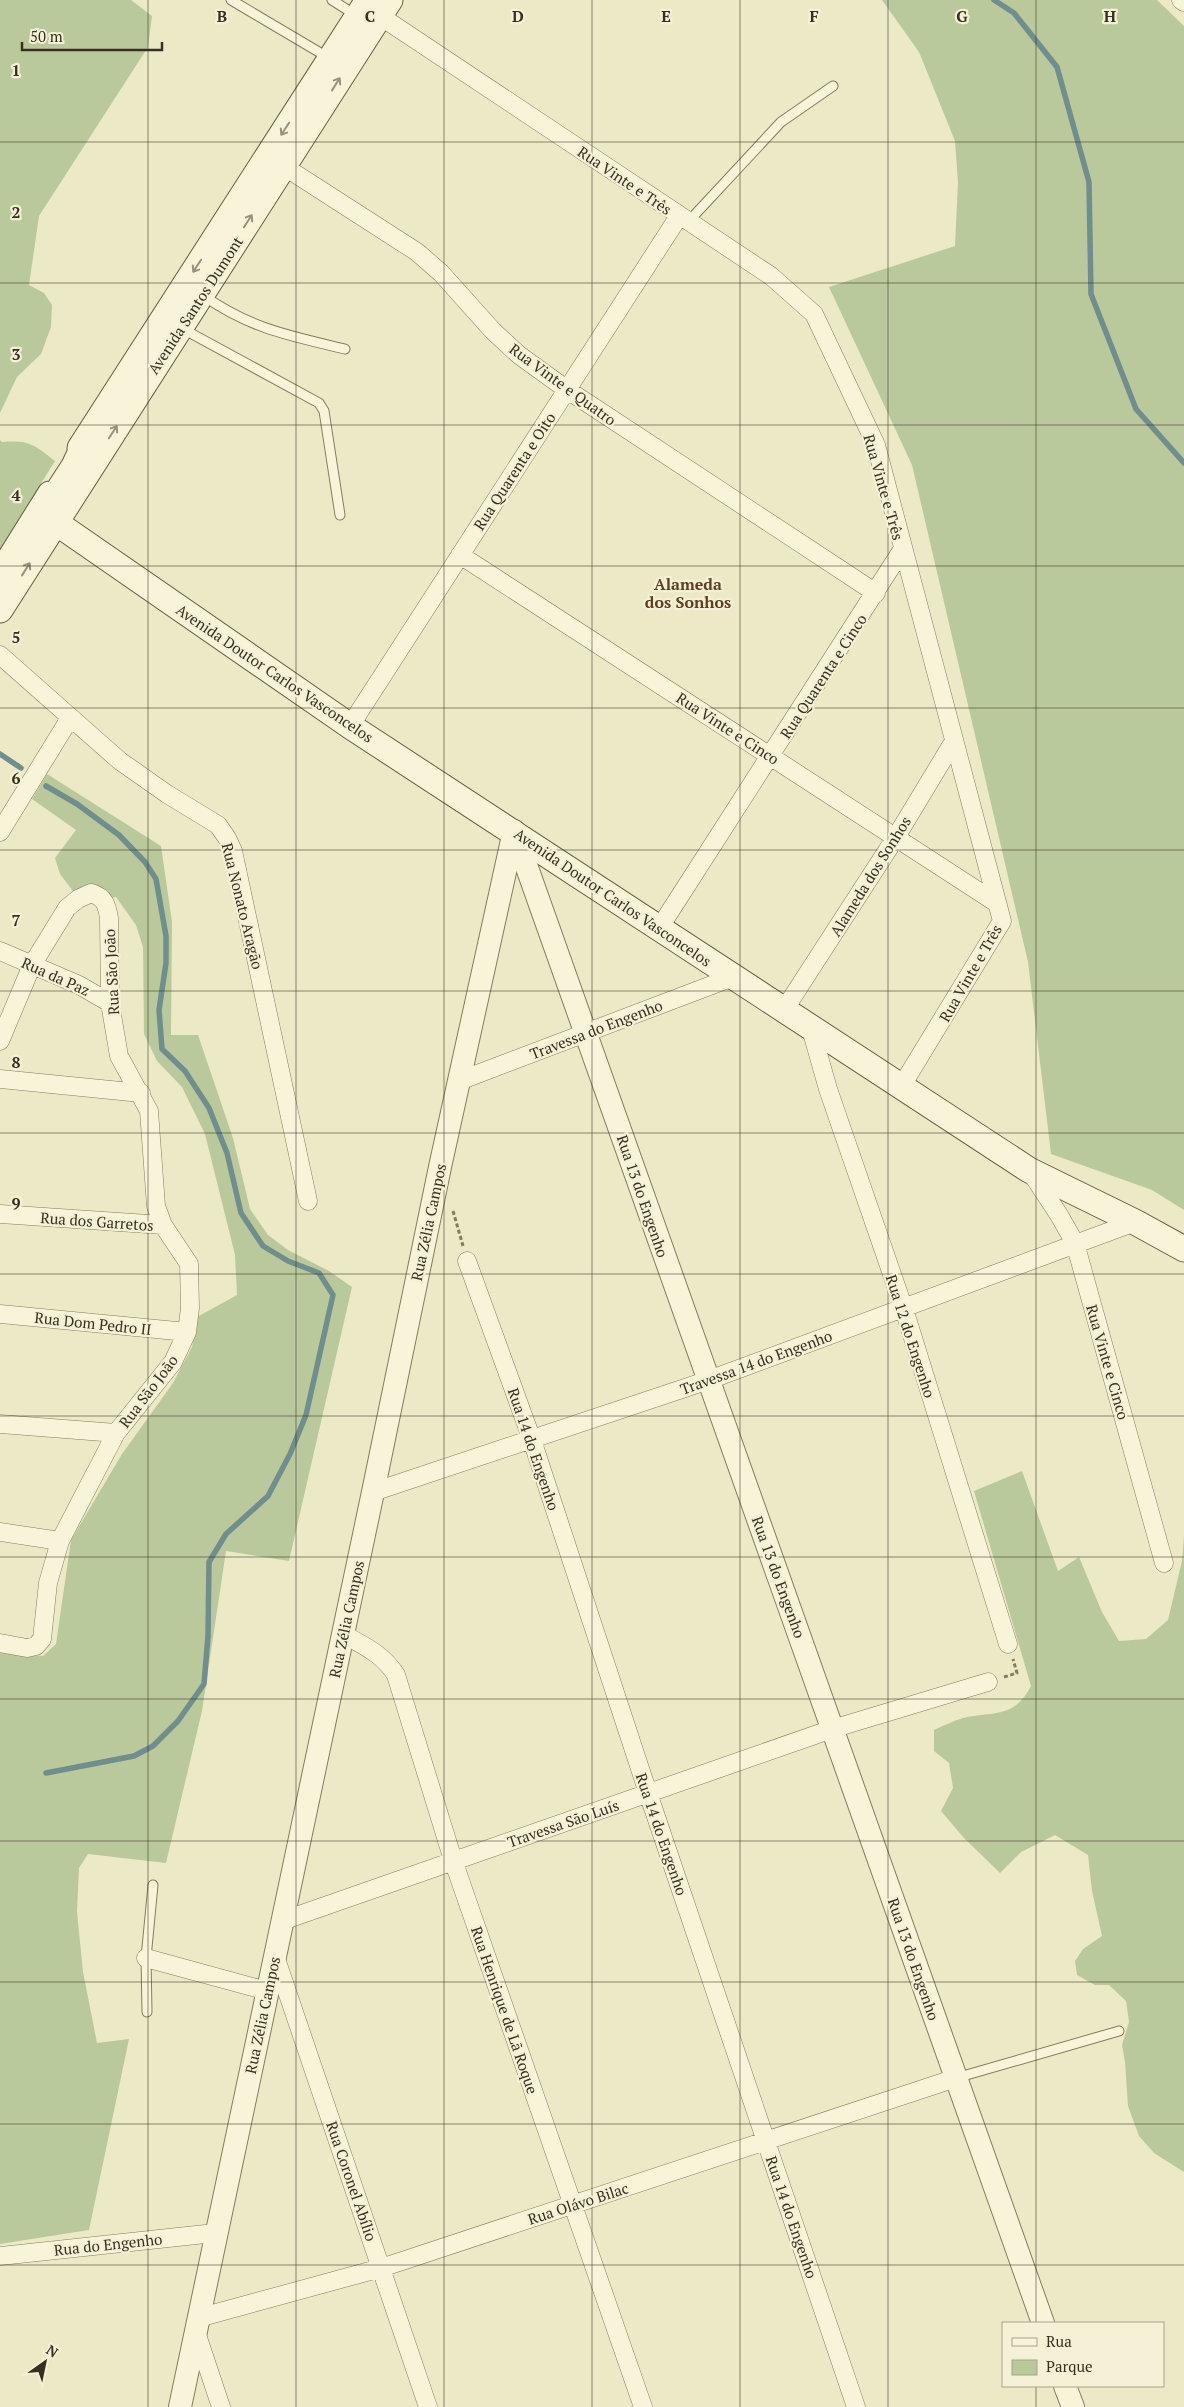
<svg xmlns="http://www.w3.org/2000/svg" width="1184" height="2407" viewBox="0 0 1184 2407" font-family="'PT Serif',serif">
	<rect width="100%" height="100%" fill="#ece9c7"/>
	<path fill="#bac99b" d="M0,0H131L152,16L148,47L39,216L29,285L44,293L52,305L51,327L41,354L17,377L0,413Z
		M882,0H1157L1184,26V1210L1152,1190L1051,1154L1028,962L912,465L829,287L955,246L958,182L955,141L919,52Z
		M0,440L2,442C30,440 34,445 55,461L0,550Z
		M47,774L161,846L172,922L171,1035H198L233,1138L250,1209L268,1235L288,1250L329,1271L352,1287L289,1561L226,1551L202,1711L166,1863L88,1854L79,1868L77,1912L83,1972L97,2043L129,2039L89,2230L0,2244V1653L43,1656L56,1644L71,1540L122,1454L173,1383L192,1347L197,1317L237,1295L235,1255L205,1134L182,1087L157,1061L144,1034L143,947L136,925L116,897L96,902L73,891L60,874L55,858L76,830L32,799Z
		M1022,1471L1058,1571L1079,1557L1102,1612L1119,1641L1146,1639L1168,1620L1182,1561L1184,1536V2172L1154,2153L1139,2136L1128,2106L1125,2062L1122,2045L1129,2022L1126,2001L1109,1985H1095L1077,1975L1075,1961L1083,1949L1102,1936L1092,1891L1088,1855L1055,1835L1021,1852L1000,1873L964,1838L941,1811L953,1788L949,1763L934,1751V1730C943,1726 953,1721 963,1718C994,1711 1014,1719 1031,1686L974,1491Z"/>
	<g fill="none" stroke-linecap="round" stroke-linejoin="round">
		<path stroke="#6f8e8d" stroke-width="5.5" d="M994,0L1014,13L1057,67L1089,182L1091,294L1136,409L1184,463
			M0,754L21,768
			M46,786L77,804L119,835L145,862L156,879L166,936V963L159,1010L162,1049L185,1071L209,1108L227,1153L241,1213L263,1246L288,1261L319,1273L333,1295L306,1415L290,1454L268,1496L226,1534L209,1562L208,1636L204,1684L178,1721L153,1746L134,1756L46,1773"/>
		<g stroke="#867c5d" stroke-width="11">
			<path id="service" d="M231,0L329,58
				M332,0L357,16
				M688,222L781,122L833,86
				M204,296C251,329 291,336 345,349
				M183,329L319,403L324,411L340,515
				M147,2012L146,1958L153,1885
				M956,2078L1119,2031"/>
		</g>
		<g stroke="#867c5d" stroke-width="19">
			<path id="minor" d="M1181,0L1184,2
				M371,10L771,276L814,314L876,445L1002,921L901,1087
				M274,160L417,252L441,273L493,331L519,355L566,389L876,593
				M460,555L995,902
				M0,655L120,761L167,794L218,825L227,838L233,851L308,1201
				M350,726L679,216
				M0,832L70,718
				M660,927L902,550
				M0,951L79,985L110,1003
				M784,1010L896,837L954,741
				M811,1029L828,1089L904,1309L1008,1644
				M0,1041L32,965L67,908L78,899L91,893C105,897 107,906 109,918L110,1003L119,1056L149,1111L156,1206L163,1225L189,1264L190,1308L187,1332L173,1362L116,1433L60,1541L48,1583L42,1639L36,1646L27,1648L0,1643
				M0,1079L141,1093
				M459,1081L733,977
				M1030,1171L1059,1215L1075,1243L1164,1563
				M0,1214L163,1225
				M467,1261L532,1440L648,1793L856,2407
				M0,1314L187,1332
				M0,1424L116,1433
				M373,1492L709,1380L1135,1222
				M0,1532L60,1541
				M343,1634C364,1646 383,1654 396,1675L453,1860L643,2407
				M282,1921L832,1729L988,1682
				M275,1956L428,2407
				M146,1958L267,1991
				M0,2256L215,2233
				M198,2318L381,2268L956,2078
				M196,2332L221,2407"/>
		</g>
		<g stroke="#867c5d" stroke-width="24">
			<path id="tertiary" d="M514,831L1043,2323
				M1065,2386L1073,2407
				M180,2407L373,1492L440,1167L514,831"/>
		</g>
		<g stroke="#685d40" stroke-width="27">
			<path id="secondary" d="M89,434L74,466L48,506V514L55,522L350,726L1029,1170L1135,1222L1184,1249
				M80,448L368,0
				M0,574L50,494
				M0,610L390,0"/>
		</g>
		<path stroke="#867c5d" stroke-width="3" stroke-dasharray="4 2.5" stroke-linecap="butt" d="M453,1211L463,1246
			M1004,1677L1017,1673L1013,1659"/>
		<use href="#service" stroke="#f7f4da" stroke-width="9"/>
		<use href="#minor" stroke="#f7f4da" stroke-width="18"/>
		<use href="#tertiary" stroke="#f7f4da" stroke-width="22"/>
		<use href="#secondary" stroke="#f7f4da" stroke-width="25"/>
	</g>
	<defs><path id="oneway-shaft" d="M-6 0H5M1.5-3L5.5 0L1.5 3" fill="none" stroke-width="1.6" stroke-linecap="round" stroke-linejoin="round" transform="scale(1.25)"/></defs>
	<g stroke="#97927d">
		<use href="#oneway-shaft" transform="translate(336 84) rotate(-58)"/>
		<use href="#oneway-shaft" transform="translate(285 129) rotate(123)"/>
		<use href="#oneway-shaft" transform="translate(248 221) rotate(-57)"/>
		<use href="#oneway-shaft" transform="translate(197 266) rotate(123)"/>
		<use href="#oneway-shaft" transform="translate(113 432) rotate(-57)"/>
		<use href="#oneway-shaft" transform="translate(26 569) rotate(-58)"/>
	</g>
	<path fill="none" stroke="#373020" stroke-width="1" stroke-opacity="0.55" d="M148,0V2407M296,0V2407M444,0V2407M592,0V2407M740,0V2407M888,0V2407M1036,0V2323M0,142H1184M0,283H1184M0,425H1184M0,566H1184M0,708H1184M0,850H1184M0,991H1184M0,1133H1184M0,1274H1184M0,1416H1184M0,1557H1184M0,1699H1184M0,1841H1184M0,1982H1184M0,2124H1184M0,2265H1184M1036,2386V2407"/>
	<g text-anchor="middle" dominant-baseline="central" stroke-width="4.5" stroke-linejoin="round" paint-order="stroke">
		<g font-size="15" fill="#373020" stroke="#f4f1d6">
			<text transform="translate(625 180) rotate(34)">Rua Vinte e Três</text>
			<text transform="translate(195 305) rotate(-57)">Avenida Santos Dumont</text>
			<text transform="translate(563 384) rotate(36)">Rua Vinte e Quatro</text>
			<text transform="translate(514 471) rotate(-57)">Rua Quarenta e Oito</text>
			<text transform="translate(884 487) rotate(74)">Rua Vinte e Três</text>
			<text transform="translate(275 673) rotate(34)">Avenida Doutor Carlos Vasconcelos</text>
			<text transform="translate(823 676) rotate(-57)">Rua Quarenta e Cinco</text>
			<text transform="translate(728 728) rotate(33)">Rua Vinte e Cinco</text>
			<text transform="translate(870 876) rotate(-58)">Alameda dos Sonhos</text>
			<text transform="translate(613 897) rotate(34)">Avenida Doutor Carlos Vasconcelos</text>
			<text transform="translate(243 906) rotate(76)">Rua Nonato Aragão</text>
			<text transform="translate(111 972) rotate(-93)">Rua São João</text>
			<text transform="translate(970 973) rotate(-60)">Rua Vinte e Três</text>
			<text transform="translate(56 976) rotate(24)">Rua da Paz</text>
			<text transform="translate(596 1029) rotate(-21)">Travessa do Engenho</text>
			<text transform="translate(643 1196) rotate(71)">Rua 13 do Engenho</text>
			<text transform="translate(97 1221) rotate(4)">Rua dos Garretos</text>
			<text transform="translate(428 1222) rotate(-78)">Rua Zélia Campos</text>
			<text transform="translate(93 1323) rotate(6)">Rua Dom Pedro II</text>
			<text transform="translate(911 1336) rotate(72)">Rua 12 do Engenho</text>
			<text transform="translate(756 1362) rotate(-20)">Travessa 14 do Engenho</text>
			<text transform="translate(1108 1362) rotate(74)">Rua Vinte e Cinco</text>
			<text transform="translate(148 1391) rotate(-53)">Rua São João</text>
			<text transform="translate(534 1449) rotate(71)">Rua 14 do Engenho</text>
			<text transform="translate(779 1577) rotate(70)">Rua 13 do Engenho</text>
			<text transform="translate(346 1619) rotate(-78)">Rua Zélia Campos</text>
			<text transform="translate(563 1823) rotate(-19)">Travessa São Luís</text>
			<text transform="translate(662 1834) rotate(71)">Rua 14 do Engenho</text>
			<text transform="translate(914 1959) rotate(71)">Rua 13 do Engenho</text>
			<text transform="translate(505 2010) rotate(71)">Rua Henrique de Lã Roque</text>
			<text transform="translate(262 2015) rotate(-78)">Rua Zélia Campos</text>
			<text transform="translate(352 2181) rotate(71)">Rua Coronel Abílio</text>
			<text transform="translate(578 2203) rotate(-18)">Rua Olávo Bilac</text>
			<text transform="translate(792 2217) rotate(71)">Rua 14 do Engenho</text>
			<text transform="translate(108 2244) rotate(-6)">Rua do Engenho</text>
		</g>
		<g font-size="16" font-weight="bold" fill="#613d22" stroke="#f4f1d6">
			<text x="688" y="584">Alameda<tspan x="688" dy="18">dos Sonhos</tspan></text>
		</g>
	</g>
	<g font-size="16" text-anchor="middle" font-weight="bold" fill="#373020" stroke="#f4f1d6" stroke-width="4.5" stroke-linejoin="round" paint-order="stroke">
		<text x="222" y="22">B</text>
		<text x="370" y="22">C</text>
		<text x="518" y="22">D</text>
		<text x="666" y="22">E</text>
		<text x="814" y="22">F</text>
		<text x="962" y="22">G</text>
		<text x="1110" y="22">H</text>
		<text x="16" y="76">1</text>
		<text x="16" y="218">2</text>
		<text x="16" y="360">3</text>
		<text x="16" y="501">4</text>
		<text x="16" y="643">5</text>
		<text x="16" y="784">6</text>
		<text x="16" y="926">7</text>
		<text x="16" y="1068">8</text>
		<text x="16" y="1209">9</text>
	</g>
	<rect x="1002" y="2322" width="162" height="65" fill="#f4f1d6" stroke="#a8a48d"/>
	<rect x="1012" y="2338" width="25" height="8" fill="#f7f4da" stroke="#a8a48d"/>
	<text x="1046" y="2347" font-size="15" fill="#373020">Rua</text>
	<rect x="1012" y="2360" width="25" height="15" fill="#bac99b" stroke="#a8a48d"/>
	<text x="1046" y="2372" font-size="15" fill="#373020">Parque</text>
	<g transform="translate(45 2362) rotate(33)" stroke="#f4f1d6" stroke-width="4" paint-order="stroke">
	<path d="M0-4L9 19L0 12L-9 19Z" fill="#373020"/>
	<text y="-8" font-size="14" font-weight="bold" text-anchor="middle" fill="#373020">N</text>
	</g>
	<path d="M22 42v8h140v-8" fill="none" stroke="#373020" stroke-width="2.5"/>
	<text x="30" y="42" font-size="15" fill="#373020" stroke="#f4f1d6" stroke-width="4" paint-order="stroke">50 m</text>
</svg>
